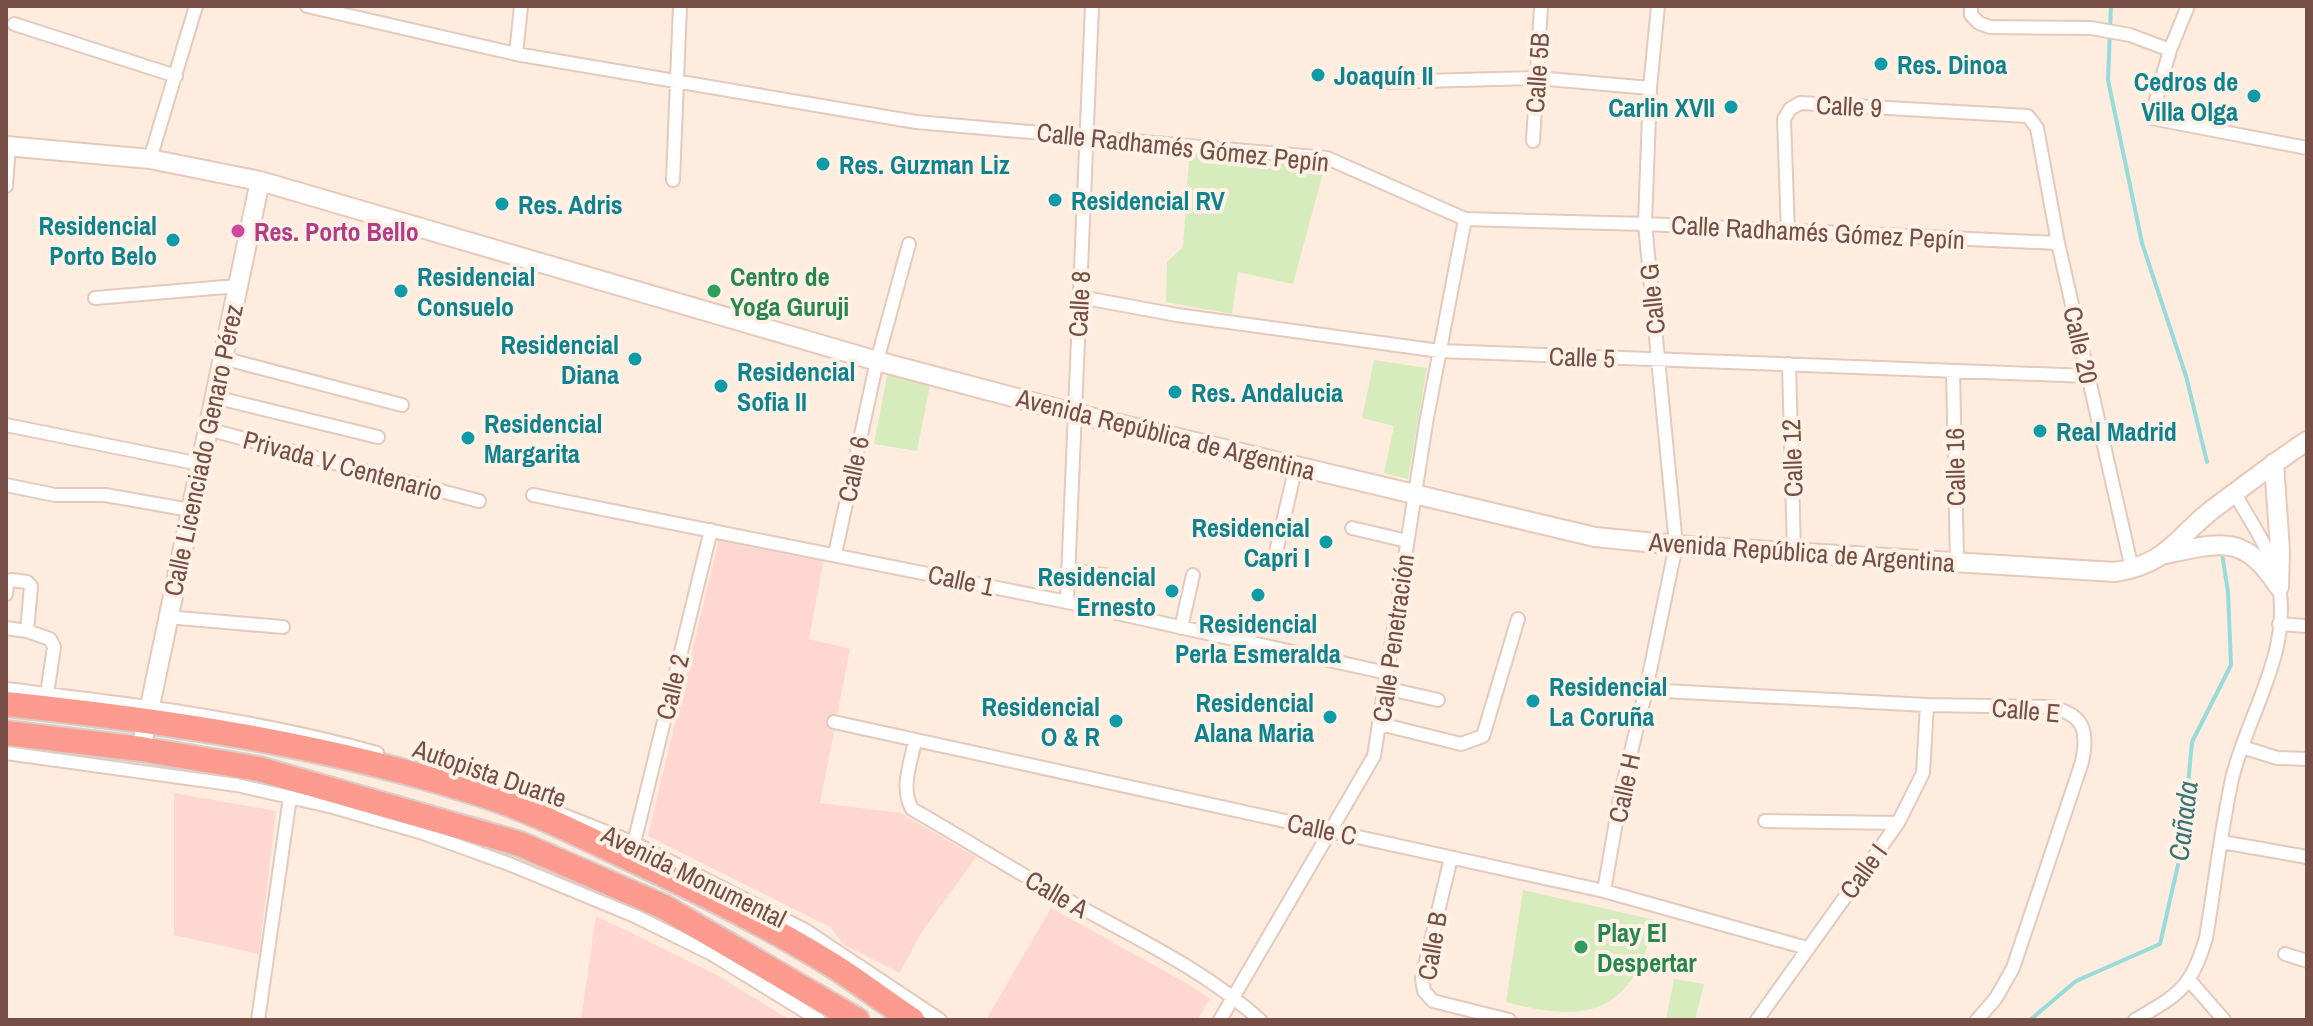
<svg xmlns="http://www.w3.org/2000/svg" width="2313" height="1026" viewBox="0 0 2313 1026" font-family="'Archivo Narrow',sans-serif">
	<rect width="100%" height="100%" fill="#feecde"/>
	<path fill="#ffd7d1" d="M719,539L825,553L809,639L850,649L820,803L900,813L976,857L919,936L900,973L844,945L830,927L648,836Z
		M174,793L276,811L259,954L174,935Z
		M1051,908L1188,984L1210,999L1197,1020H986Z
		M596,916L715,974L790,1020H581Z"/>
	<path fill="#d7ecbc" d="M1190,146L1327,158L1293,284L1238,272L1232,314L1166,302L1167,262L1183,247Z
		M1374,360L1427,368L1408,479L1384,473L1394,426L1362,418Z
		M888,371L931,380L917,451L874,444Z
		M1523,890L1655,920C1634,1010 1592,1026 1506,1002Z
		M1674,979L1704,984L1695,1020H1666Z"/>
	<g fill="none" stroke-linecap="round" stroke-linejoin="round">
		<path stroke="#97dbdb" stroke-width="4" d="M2111,6L2108,80L2142,243L2186,376L2207,462
			M2030,1020L2076,981L2160,944L2182,847L2192,742L2231,665L2228,592L2222,553"/>
		<g stroke="#e4c9bd" stroke-width="16">
			<path id="street" d="M307,6L516,54L916,122L1327,158L1465,219L1645,224L2058,243
				M1971,6V15L1979,23L1990,27L2091,28L2130,35L2170,50
				M2188,6L2170,50L2151,118L2307,148
				M14,24L176,76
				M516,54L521,6
				M1382,82L1537,78L1650,88
				M1533,141L1541,6
				M150,159L196,6
				M673,180L680,6
				M6,186L9,146
				M1788,232L1784,119L1790,109L1800,103L2028,116L2037,128L2058,243L2132,569
				M1080,297L1177,315L1440,351L2088,376
				M95,298L237,286
				M222,358L402,405
				M1789,364L1794,551
				M1953,371L1957,562
				M214,397L378,437
				M6,425L200,464
				M207,429L479,501
				M6,485L55,495H105L190,510
				M533,495L1067,602L1387,673
				M1352,528L1407,541
				M835,554L877,361L909,244
				M1275,556L1296,466
				M1068,569L1115,577
				M6,594L7,584L11,580L27,582L31,586L27,631L50,639L54,647L47,694
				M1067,602L1092,6
				M167,617L283,627
				M2279,624L2307,626
				M6,628L27,631
				M1181,628L1193,575
				M1385,688L1438,700
				M6,689C131,704 256,719 377,753
				M1646,690L1927,705L2048,707C2083,713 2089,729 2082,762L2013,968L1996,998L1977,1020
				M834,722L1604,891L1807,948
				M1380,724L1461,744L1483,736L1518,619
				M915,741C911,762 900,788 912,809C965,839 1016,872 1069,901C1134,937 1205,970 1260,1020
				M2242,747L2277,758L2307,759
				M6,753L237,785L333,807L423,833L509,864L635,916L710,953L819,1020
				M561,814L634,843L805,930L940,1020
				M1765,821L1898,823
				M2222,842L2307,857
				M634,843L711,530
				M1451,858L1422,978L1424,991L1433,1001L1509,1020
				M1604,891L1621,793L1646,690L1676,545L1645,224L1650,88L1658,6
				M2285,954L2307,961
				M2190,981L2224,1020
				M258,1020L290,797
				M1220,1020L1374,756L1426,423L1465,219
				M1757,1020L1898,823L1923,773L1927,705
				M2135,1020C2179,994 2191,989 2206,938C2215,885 2221,827 2233,775C2248,715 2291,652 2279,587C2273,553 2252,524 2235,494"/>
		</g>
		<g stroke="#eac8b9" stroke-width="22">
			<path id="secondary" d="M6,146L150,159L260,181L877,361L1073,413L1595,537L1676,545L2115,572C2170,564 2177,535 2217,506C2247,484 2276,461 2307,441
				M2274,463L2280,551L2279,587
				M2166,554C2223,542 2244,534 2279,587
				M141,749L260,181"/>
		</g>
		<g stroke="#d9cdcb" stroke-width="28">
			<path id="highway" d="M6,704C167,721 325,744 480,794C527,809 574,832 618,853C691,887 764,923 832,965C859,982 885,1002 912,1020
				M6,733L141,749L259,769L520,844L664,907L857,1020"/>
		</g>
		<use href="#street" stroke="#fff" stroke-width="12"/>
		<use href="#secondary" stroke="#fff" stroke-width="18"/>
		<use href="#highway" stroke="#fe9b8f" stroke-width="24"/>
	</g>
	<g fill="#0f9aa8" stroke="#fff1e6" stroke-width="3">
		<circle cx="1881" cy="64" r="8"/>
		<circle cx="1318" cy="75" r="8"/>
		<circle cx="2254" cy="96" r="8"/>
		<circle cx="1731" cy="107" r="8"/>
		<circle cx="823" cy="164" r="8"/>
		<circle cx="1055" cy="200" r="8"/>
		<circle cx="502" cy="204" r="8"/>
		<circle cx="173" cy="240" r="8"/>
		<circle cx="401" cy="291" r="8"/>
		<circle cx="635" cy="359" r="8"/>
		<circle cx="721" cy="386" r="8"/>
		<circle cx="1175" cy="392" r="8"/>
		<circle cx="2040" cy="431" r="8"/>
		<circle cx="468" cy="438" r="8"/>
		<circle cx="1326" cy="542" r="8"/>
		<circle cx="1172" cy="591" r="8"/>
		<circle cx="1258" cy="595" r="8"/>
		<circle cx="1533" cy="701" r="8"/>
		<circle cx="1330" cy="717" r="8"/>
		<circle cx="1116" cy="721" r="8"/>
	</g>
	<circle fill="#d1479c" stroke="#fff1e6" stroke-width="3" cx="238" cy="231" r="8"/>
	<g fill="#2e9e5b" stroke="#fff1e6" stroke-width="3">
		<circle cx="714" cy="291" r="8"/>
		<circle cx="1581" cy="947" r="8"/>
	</g>
	<g text-anchor="middle" dominant-baseline="central" stroke-width="8" stroke-linejoin="round" paint-order="stroke">
		<g font-size="26" font-weight="bold" fill="#0d838f" stroke="#fff1e6" text-anchor="start">
			<text x="1897" y="64">Res. Dinoa</text>
			<text x="1334" y="75">Joaquín II</text>
			<text x="2238" y="81" text-anchor="end">Cedros de<tspan x="2238" dy="30">Villa Olga</tspan></text>
			<text x="1715" y="107" text-anchor="end">Carlin XVII</text>
			<text x="839" y="164">Res. Guzman Liz</text>
			<text x="1071" y="200">Residencial RV</text>
			<text x="518" y="204">Res. Adris</text>
			<text x="157" y="225" text-anchor="end">Residencial<tspan x="157" dy="30">Porto Belo</tspan></text>
			<text x="417" y="276">Residencial<tspan x="417" dy="30">Consuelo</tspan></text>
			<text x="619" y="344" text-anchor="end">Residencial<tspan x="619" dy="30">Diana</tspan></text>
			<text x="737" y="371">Residencial<tspan x="737" dy="30">Sofia II</tspan></text>
			<text x="1191" y="392">Res. Andalucia</text>
			<text x="484" y="423">Residencial<tspan x="484" dy="30">Margarita</tspan></text>
			<text x="2056" y="431">Real Madrid</text>
			<text x="1310" y="527" text-anchor="end">Residencial<tspan x="1310" dy="30">Capri I</tspan></text>
			<text x="1156" y="576" text-anchor="end">Residencial<tspan x="1156" dy="30">Ernesto</tspan></text>
			<text x="1258" y="623" text-anchor="middle">Residencial<tspan x="1258" dy="30">Perla Esmeralda</tspan></text>
			<text x="1549" y="686">Residencial<tspan x="1549" dy="30">La Coruña</tspan></text>
			<text x="1314" y="702" text-anchor="end">Residencial<tspan x="1314" dy="30">Alana Maria</tspan></text>
			<text x="1100" y="706" text-anchor="end">Residencial<tspan x="1100" dy="30">O &amp; R</tspan></text>
		</g>
		<g font-size="26" fill="#764e45" stroke="#fff1e6">
			<text transform="translate(1537 73) rotate(-86)">Calle 5B</text>
			<text transform="translate(1849 106) rotate(3)">Calle 9</text>
			<text transform="translate(1183 147) rotate(6)">Calle Radhamés Gómez Pepín</text>
			<text transform="translate(1818 232) rotate(3)">Calle Radhamés Gómez Pepín</text>
			<text transform="translate(1652 299) rotate(-96)">Calle G</text>
			<text transform="translate(1079 304) rotate(-87)">Calle 8</text>
			<text transform="translate(2081 345) rotate(77)">Calle 20</text>
			<text transform="translate(1582 357) rotate(2)">Calle 5</text>
			<text transform="translate(1166 434) rotate(14)">Avenida República de Argentina</text>
			<text transform="translate(203 450) rotate(-78)">Calle Licenciado Genaro Pérez</text>
			<text transform="translate(1792 458) rotate(-92)">Calle 12</text>
			<text transform="translate(343 465) rotate(15)">Privada V Centenario</text>
			<text transform="translate(1955 467) rotate(-91)">Calle 16</text>
			<text transform="translate(853 469) rotate(-78)">Calle 6</text>
			<text transform="translate(1802 552) rotate(4)">Avenida República de Argentina</text>
			<text transform="translate(961 580) rotate(12)">Calle 1</text>
			<text transform="translate(1393 638) rotate(-82)">Calle Penetración</text>
			<text transform="translate(672 687) rotate(-76)">Calle 2</text>
			<text transform="translate(2026 710) rotate(5)">Calle E</text>
			<text transform="translate(490 773) rotate(19)">Autopista Duarte</text>
			<text transform="translate(1624 788) rotate(-78)">Calle H</text>
			<text transform="translate(1322 829) rotate(12)">Calle C</text>
			<text transform="translate(1863 871) rotate(-54)">Calle I</text>
			<text transform="translate(694 876) rotate(26)">Avenida Monumental</text>
			<text transform="translate(1057 894) rotate(30)">Calle A</text>
			<text transform="translate(1432 946) rotate(-80)">Calle B</text>
		</g>
		<g font-size="26" font-weight="bold" fill="#b23c85" stroke="#fff1e6" text-anchor="start">
			<text x="254" y="231">Res. Porto Bello</text>
		</g>
		<g font-size="26" font-weight="bold" fill="#27864d" stroke="#fff1e6" text-anchor="start">
			<text x="730" y="276">Centro de<tspan x="730" dy="30">Yoga Guruji</tspan></text>
			<text x="1597" y="932">Play El<tspan x="1597" dy="30">Despertar</tspan></text>
		</g>
		<g font-size="28" font-style="italic" fill="#357576" stroke="#fff1e6">
			<text transform="translate(2183 821) rotate(-83)">Cañada</text>
		</g>
	</g>
	<rect width="2313" height="1026" fill="none" stroke="#764e45" stroke-width="16"/>
</svg>
